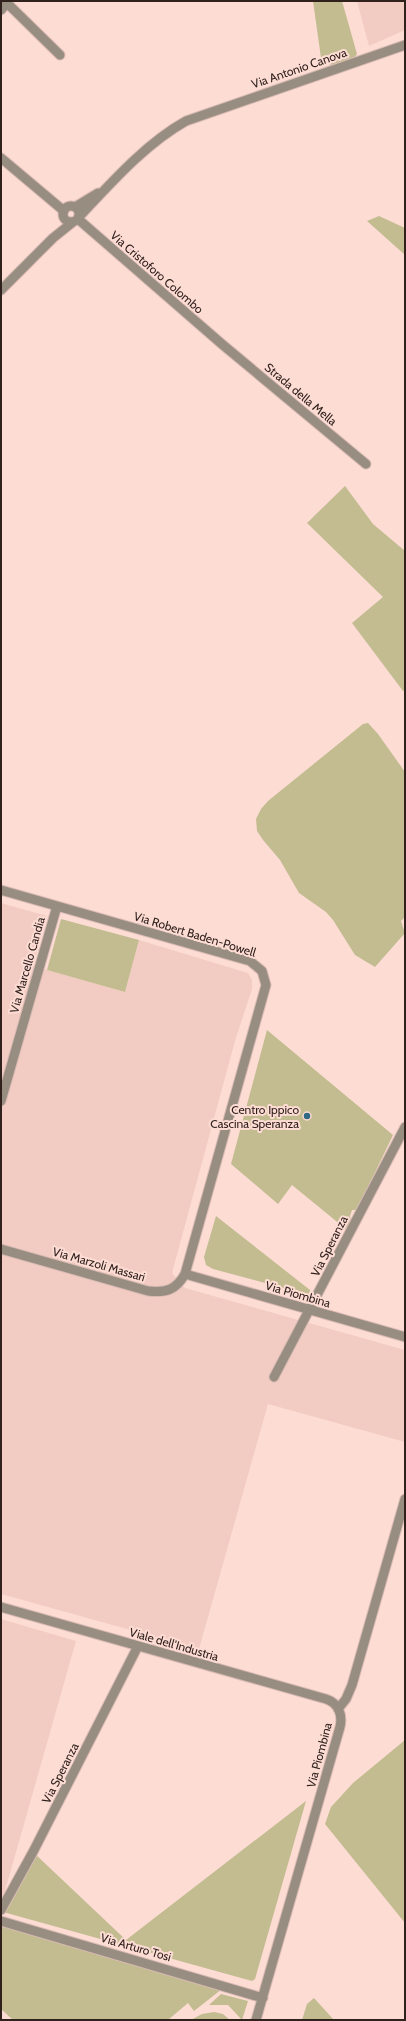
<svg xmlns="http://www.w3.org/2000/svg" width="406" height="2021" viewBox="0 0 406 2021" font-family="Cabin,sans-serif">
	<rect width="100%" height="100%" fill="#fddcd4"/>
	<path fill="#f2ccc2" d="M357,1H405V30L369,46Z
		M1,903L47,916L33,966L125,992L139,940L248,973L252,980V989L235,1041L172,1273L185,1288L405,1350V1442L268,1404L199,1649L1,1594Z
		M1,1619L76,1641L1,1905Z"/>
	<path fill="#c2bc90" d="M313,1H342L357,54C353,62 340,64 331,65L321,58Z
		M379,216L405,228V255L367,221Z
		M345,486L373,524L405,551V690L403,691L352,623L383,597L307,523Z
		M368,723L378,734L405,772V917L401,921L405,933L375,967L355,955L333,920L326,912L299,893L280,860L263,840L257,831L256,819L261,809L268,801L363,724Z
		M61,919L139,940L125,992L47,970Z
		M267,1030L393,1135L357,1210H352L350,1216L351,1221L347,1230L292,1185L278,1204L231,1164Z
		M216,1216L310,1290V1295L213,1269L206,1265L204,1257Z
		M405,1740V1923L325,1824L331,1807L353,1783Z
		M306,1801L255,1979L252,1981L3,1912L34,1853L126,1940Z
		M1,1926L222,1989L194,2011L188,2003L168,2020H13L1,2009Z
		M221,1994L248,2001L242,2020L228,2005H209Z
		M314,1998L334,2020H302L307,2004Z
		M214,2012L223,2014L230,2020H191L202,2014Z"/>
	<path fill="#cf9fcb" d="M131,248L138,255L134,260L127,253Z"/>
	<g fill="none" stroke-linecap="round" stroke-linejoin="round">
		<g stroke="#d8bab3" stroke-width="11">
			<path id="minor" d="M1,10L7,3L60,55
				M1,158L64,211
				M63 214a8 8 0 1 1 16 0a8 8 0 1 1-16 0Z
				M75,207L98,193
				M79,217C111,183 145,144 186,121L405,45
				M78,219L223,345L366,464
				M1,290L53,238L73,222
				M1,890L250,961L262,971L266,985L185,1274C176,1290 166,1293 148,1291L1,1249
				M1,1101L57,906
				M185,1274L405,1337
				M274,1377L405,1127
				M1,1607L326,1699C338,1703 343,1714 340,1727L256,2020
				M338,1709L346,1699L352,1685L405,1499
				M1,1910L33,1852L138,1646
				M1,1921L263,1998"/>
		</g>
		<use href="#minor" stroke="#988d81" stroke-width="9"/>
	</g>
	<circle fill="#306983" stroke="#fddcd4" stroke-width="1.5" cx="307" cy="1116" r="4"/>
	<g text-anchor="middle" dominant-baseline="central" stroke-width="4" stroke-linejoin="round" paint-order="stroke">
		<g font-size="12" fill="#30211d" stroke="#fddcd4">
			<text transform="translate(299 68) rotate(-19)">Via Antonio Canova</text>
			<text transform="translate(157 272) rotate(41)">Via Cristoforo Colombo</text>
			<text transform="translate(301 394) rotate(40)">Strada della Mella</text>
			<text transform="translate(195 934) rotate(17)">Via Robert Baden-Powell</text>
			<text transform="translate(27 965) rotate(-74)">Via Marcello Candia</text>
			<text transform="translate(329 1246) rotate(-63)">Via Speranza</text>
			<text transform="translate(99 1264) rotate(16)">Via Marzoli Massari</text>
			<text transform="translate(298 1294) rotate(16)">Via Piombina</text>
			<text transform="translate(174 1644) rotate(16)">Viale dell'Industria</text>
			<text transform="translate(319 1755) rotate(-75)">Via Piombina</text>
			<text transform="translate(60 1773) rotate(-63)">Via Speranza</text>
			<text transform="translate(136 1947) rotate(16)">Via Arturo Tosi</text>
		</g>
		<g font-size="12" fill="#30211d" stroke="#fddcd4" text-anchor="end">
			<text x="299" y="1109">Centro Ippico<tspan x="299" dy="14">Cascina Speranza</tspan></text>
		</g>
	</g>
	<rect width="406" height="2021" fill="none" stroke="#30211d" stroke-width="4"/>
</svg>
